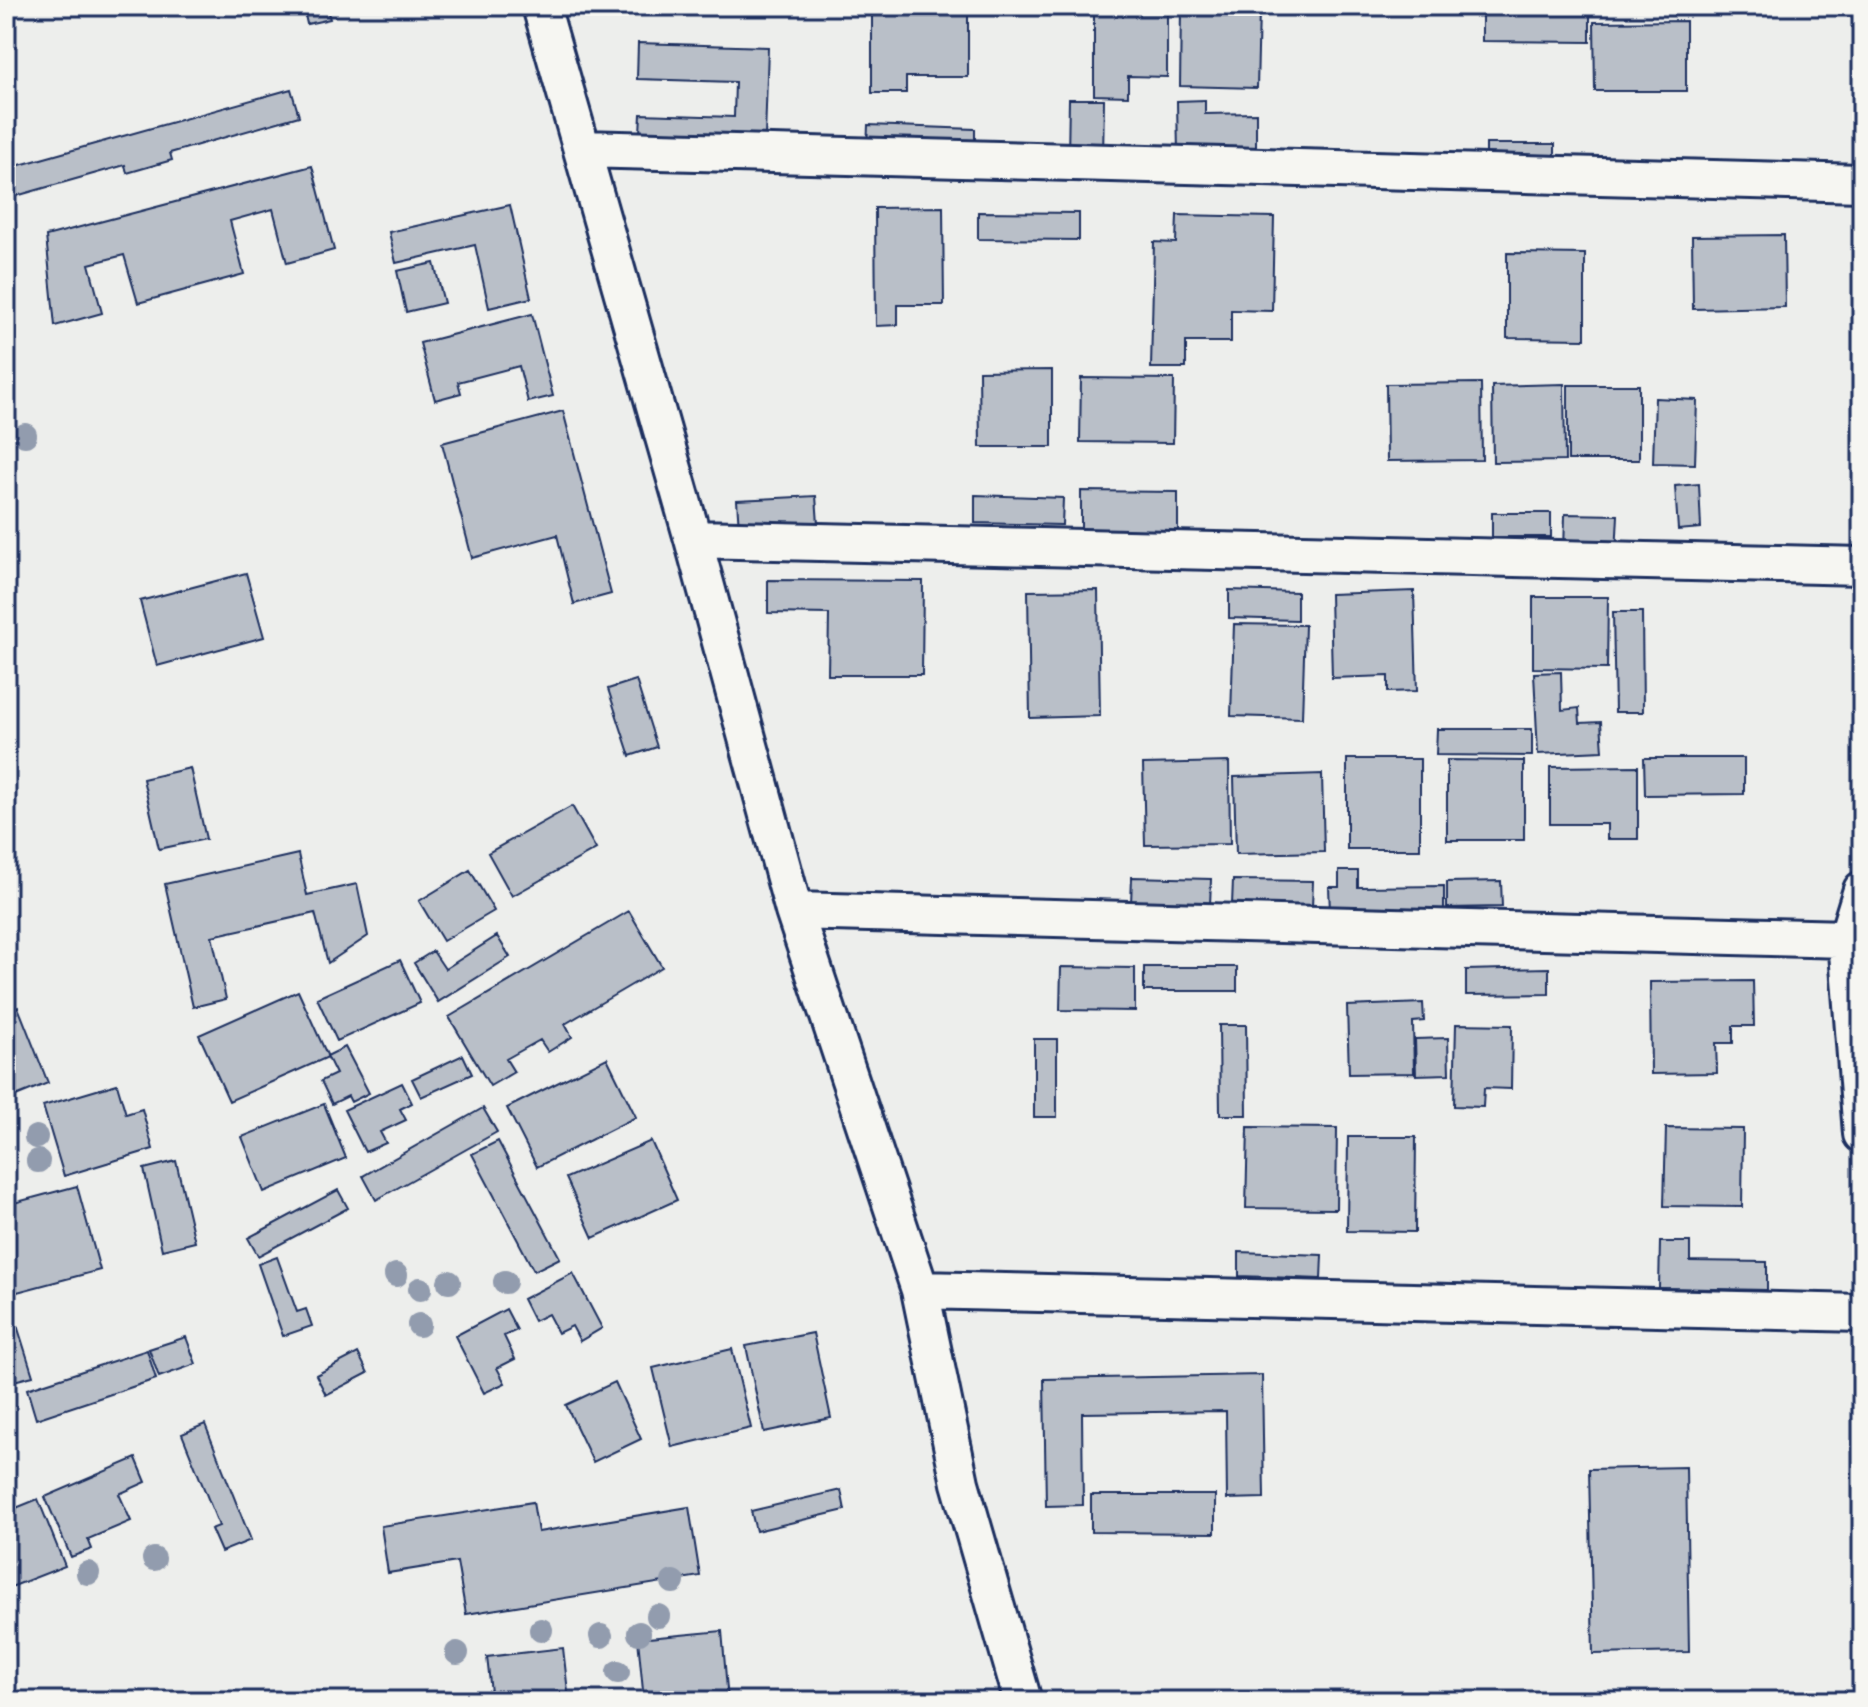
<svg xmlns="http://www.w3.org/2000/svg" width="1868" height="1707" viewBox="0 0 1868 1707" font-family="'Playpen Sans',sans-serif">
	<rect width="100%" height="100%" fill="#edeeec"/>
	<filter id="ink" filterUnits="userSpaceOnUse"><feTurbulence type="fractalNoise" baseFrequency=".0125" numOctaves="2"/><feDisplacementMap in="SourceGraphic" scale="16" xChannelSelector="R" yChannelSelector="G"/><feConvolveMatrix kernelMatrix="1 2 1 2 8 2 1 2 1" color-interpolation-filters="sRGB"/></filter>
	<g filter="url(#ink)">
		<path fill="#b9bfc8" stroke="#1b2f5e" stroke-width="2" d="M303,6H326L330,19L307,24Z
			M872,6H968V77H906V93H872Z
			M1094,7L1167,8V77L1128,76V96L1094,95Z
			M1181,9L1259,11L1257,88L1180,86Z
			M1482,11L1590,12V42L1482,41Z
			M1686,21V91H1595L1594,22Z
			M638,43L768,47L765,137L640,133L641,114L734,117L735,82L637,79Z
			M291,89L299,116L170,153L172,160L127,173L125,165L16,196L9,168Z
			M1069,99H1104L1103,160L1068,158Z
			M1205,100V114L1256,113V153L1178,154L1177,101Z
			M868,125L975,129V152L867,148Z
			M1486,144H1555V166L1486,167Z
			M312,166L334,250L287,263L273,209L230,221L244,274L138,303L124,255L89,264L102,313L55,326L46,236Z
			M510,205L531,298L489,308L475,245L396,263L389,232Z
			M943,207L944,305H898V325L876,326L875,208Z
			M978,212L1079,213V240L978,239Z
			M1177,215L1274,217L1272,311L1231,310V342H1186V368H1151L1154,242L1176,243Z
			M1784,235L1785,307L1693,309L1692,236Z
			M1507,253L1585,254V339L1507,338Z
			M434,263L444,303L406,312L397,271Z
			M532,314L553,396L528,402L519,366L458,382L461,393L435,400L420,343Z
			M6,330L16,362L6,365Z
			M1052,370V447H980L979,371Z
			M1081,378L1174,379L1173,443L1080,442Z
			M1481,383L1482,460L1387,461L1386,384Z
			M1564,384L1565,461L1493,462L1492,386Z
			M1568,385H1639V460H1568Z
			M1655,398L1697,400L1695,464L1653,463Z
			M563,411L611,594L574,604L557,535L472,558L442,443Z
			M1699,484L1701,528L1678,530L1675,486Z
			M1081,491L1178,492V531L1081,530Z
			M975,495L1063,498L1062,525L975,523Z
			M816,496L818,524L739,529L737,500Z
			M1492,513H1551V537H1492Z
			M1565,514L1618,515L1616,554L1564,553Z
			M246,573L264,637L157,666L140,601Z
			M768,580L923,581L922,675H828L829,614L768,613Z
			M1098,590L1100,716L1030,718L1028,591Z
			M1229,590L1297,592V620L1229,618Z
			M1414,591L1417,691L1388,692V676L1332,678L1330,594Z
			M1533,597H1608L1607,669L1533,668Z
			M1613,612H1642L1643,712H1615Z
			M1234,624L1305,625L1302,718L1231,716Z
			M1561,672L1562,710L1579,708L1580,723L1601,722L1603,751L1538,754L1534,673Z
			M636,680L657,747L630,756L608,689Z
			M1437,729H1532V756L1436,755Z
			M1644,758H1744V794L1645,795Z
			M1347,759H1420V849H1347Z
			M1447,760L1524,761V840H1447Z
			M1229,762L1230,844L1145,845L1143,764Z
			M1638,766V839H1607V824H1550V767Z
			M190,768L206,839L159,849L143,779Z
			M1322,774L1324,852L1236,854L1234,777Z
			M6,778L13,795L6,798Z
			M572,806L596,849L512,896L488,853Z
			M298,854L307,895L357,884L368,936L328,963L315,913L212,936L226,999L193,1007L165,884Z
			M470,870L494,911L443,941L419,901Z
			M1339,871H1358V887L1444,886V910L1330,911L1329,887H1339Z
			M1132,877L1211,879L1210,906L1131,904Z
			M1233,880L1313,881L1312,907L1232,905Z
			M1501,881L1502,907L1447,908V882Z
			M629,911L662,967L565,1024L572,1037L548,1052L540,1040L506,1059L514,1072L490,1086L449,1017Z
			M497,936L510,957L438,1002L414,963L433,951L445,969Z
			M400,960L420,1003L337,1041L317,998Z
			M1061,967L1135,968V1011L1060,1010Z
			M1144,967H1237V991H1144Z
			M1549,968V994L1466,995V970Z
			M1753,981L1754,1026H1733V1043H1716L1717,1073L1651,1074L1650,982Z
			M298,991L328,1057L229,1101L199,1035Z
			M1423,1003L1424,1021L1413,1022L1414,1073L1349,1074L1347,1006Z
			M18,1007L48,1083L6,1100V1012Z
			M1456,1024L1512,1025L1511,1089L1484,1088L1483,1107L1454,1106Z
			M1219,1025H1246L1247,1115H1220Z
			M1448,1038L1449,1074L1416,1075L1415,1039Z
			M1034,1039H1057V1117H1034Z
			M345,1047L369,1093L351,1102L348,1096L332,1104L321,1081L336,1074L327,1056Z
			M463,1055L472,1074L421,1097L412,1079Z
			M607,1058L636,1117L537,1167L507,1108Z
			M402,1083L412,1103L400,1109L406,1120L380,1132L386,1143L365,1152L344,1110Z
			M117,1084L126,1114L142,1109L153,1149L64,1176L43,1106Z
			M324,1104L346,1158L264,1192L242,1137Z
			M483,1108L497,1132L376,1200L363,1176Z
			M1248,1127L1337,1128L1336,1209L1246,1208Z
			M1666,1128L1743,1129L1742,1207L1664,1206Z
			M1348,1137H1416L1415,1232L1347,1231Z
			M498,1141L560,1258L534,1271L472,1154Z
			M651,1141L677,1200L593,1238L566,1178Z
			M176,1161L195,1242L162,1250L144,1169Z
			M77,1186L100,1270L6,1295V1205Z
			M338,1190L348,1208L258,1256L248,1238Z
			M1660,1242H1690V1261L1767,1262V1290L1659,1288Z
			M1239,1252L1322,1255L1321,1279L1239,1276Z
			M277,1257L297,1312L306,1309L312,1326L283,1336L258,1264Z
			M573,1273L602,1328L580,1341L572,1326L558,1333L548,1314L534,1321L523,1299Z
			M10,1303L33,1376L6,1383V1305Z
			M506,1309L517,1330L504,1336L515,1359L497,1368L505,1383L484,1393L455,1336Z
			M813,1333L831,1418L764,1432L746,1346Z
			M186,1337L196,1364L159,1377L149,1349Z
			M732,1349L751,1428L672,1447L653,1368Z
			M147,1350L156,1379L36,1419L27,1389Z
			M358,1353L368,1373L326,1395L316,1375Z
			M1262,1375L1264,1498L1227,1499L1226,1411L1082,1413L1083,1505L1046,1506L1044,1379Z
			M615,1382L641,1439L593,1462L566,1405Z
			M205,1424L251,1540L221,1552L211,1529L219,1526L182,1434Z
			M136,1458L146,1482L119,1494L131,1521L88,1539L92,1549L71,1557L45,1497Z
			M1686,1467L1689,1652L1593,1654L1589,1469Z
			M841,1490L845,1510L756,1531L751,1511Z
			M1091,1495H1215V1533L1091,1532Z
			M38,1499L65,1566L6,1589V1512Z
			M533,1502L538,1532L689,1507L700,1576L466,1614L457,1562L388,1573L381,1526Z
			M722,1631L728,1701H644L638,1639Z
			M563,1648L569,1701H492L487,1657Z"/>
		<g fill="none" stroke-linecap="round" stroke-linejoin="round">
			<g stroke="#1b2f5e" stroke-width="42">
				<path id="minor" d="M541,6L693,539L794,911L920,1290L960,1483L1023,1701
					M582,149L1862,183
					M693,539L1862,566
					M1862,890L1847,939L1862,1134
					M794,911L1847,939
					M920,1290L1862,1313"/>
			</g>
			<use href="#minor" stroke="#f6f6f2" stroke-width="36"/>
		</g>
		<g fill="#929cae">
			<circle cx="25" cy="435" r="12"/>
			<circle cx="36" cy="1137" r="12"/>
			<circle cx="38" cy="1161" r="12"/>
			<circle cx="396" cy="1275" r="12"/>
			<circle cx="449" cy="1282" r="12"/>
			<circle cx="505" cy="1282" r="12"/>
			<circle cx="420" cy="1289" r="12"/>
			<circle cx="419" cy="1325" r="12"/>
			<circle cx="154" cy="1559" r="12"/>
			<circle cx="88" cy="1573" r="12"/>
			<circle cx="673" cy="1582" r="12"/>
			<circle cx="658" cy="1616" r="12"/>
			<circle cx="541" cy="1630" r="12"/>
			<circle cx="639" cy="1633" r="12"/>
			<circle cx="601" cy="1636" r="12"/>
			<circle cx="457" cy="1653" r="12"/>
			<circle cx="618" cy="1672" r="12"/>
		</g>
	</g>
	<rect width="1868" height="1707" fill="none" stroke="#f6f6f2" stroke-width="32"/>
	<rect x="16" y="16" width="1836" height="1675" fill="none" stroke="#1b2f5e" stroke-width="3" filter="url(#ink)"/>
</svg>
